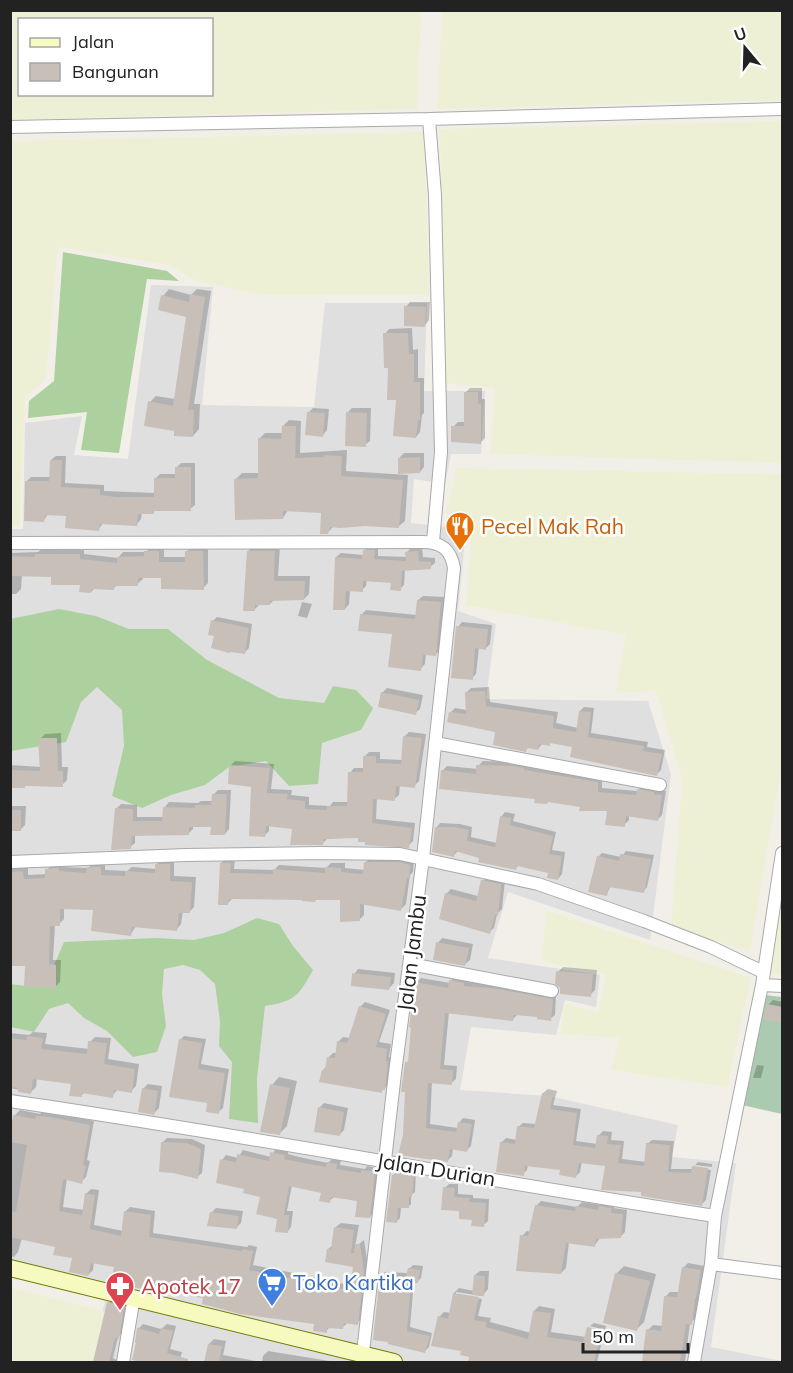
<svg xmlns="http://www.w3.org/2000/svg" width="793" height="1373" viewBox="0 0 793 1373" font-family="Mulish,sans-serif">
	<rect width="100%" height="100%" fill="#f2efe9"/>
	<path fill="#e0dfdf" d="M151,285L213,287L202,405L314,407L325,303H427L424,391H485L481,454H451L445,484L414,479L411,523L466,529L458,611L496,624L486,699L648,701L671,774L650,940L508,892L488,958L600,975L596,1007L565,1000L556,1035L471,1027L460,1090L549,1096L678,1125L672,1157L736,1163L711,1347L782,1361V1358V1362H91L109,1284L11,1260L10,529H23L25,423L82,416L74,455L128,459Z"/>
	<path fill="#eef0d5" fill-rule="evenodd" d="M10,11H421L417,109L11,120ZM20,20H212V94H20Z
		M442,11H782V100L437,109Z
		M782,121V463L490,454L495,388L445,383L440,129Z
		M424,132L429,295H263L196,281L169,265L58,247L46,379L25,397L20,526H11L10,141Z
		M457,468L782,474V766L750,952L671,926L682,780L656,691L615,693L626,635L466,605L472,516L445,514Z
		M782,879V975L767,973Z
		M546,910L751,978L727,1087L611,1070L619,1038L561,1034L564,1004L598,1012L606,974L542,961Z
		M11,1288L107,1312L93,1362H11Z"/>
	<path fill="#add19e" d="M63,252L167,271L179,281L147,279L119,453L81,450L87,412L28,418L29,401L54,381Z
		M59,609L96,616L129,629H168L207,660L279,698L324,703L333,686L356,690L373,708L361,730L322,743L318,784L289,786L266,761L229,767L205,785L171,795L142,808L112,796L124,746L122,710L97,687L81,702L66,742L11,751L10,619Z
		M257,918L279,924L293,946L313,970C298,997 295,1001 265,1006L257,1079L258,1123L229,1119L232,1062L219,1046L220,1021L215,984L200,970L183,965L164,969L162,994L166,1026L157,1052L133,1057L107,1031L84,1018L68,1003L49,1009L34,1032L11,1027L10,984L26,986L49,977L64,942L156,938L194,940L224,933Z"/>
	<path fill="#aacbaf" d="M765,995L782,997V1114L742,1105Z"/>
	<path fill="#0003" d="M169,289L191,295L197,289L211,291L194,404H200L199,429L193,436L175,430L150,402L156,396L175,399L188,316L163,296Z
		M410,302H430L429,320L425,325L406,307Z
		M412,328L413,350L418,349V378H424V413L422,415L420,432L416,437L398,398L390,366L385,334L389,329Z
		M470,388H482V399H485V438L480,443L453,427L458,422H466L465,393Z
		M313,408L329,409L327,430L323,435L308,413Z
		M352,408H371L370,441L365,445L348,412Z
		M289,420L301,421L300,453L347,450L346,471L408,475L405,521L399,526L365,524L333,527L328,532L322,512L288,510L283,518L236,479L242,473H259V439L265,433H283V426Z
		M404,453H424V467L420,472L399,458Z
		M56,456H66L65,483L104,485V491L156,493V478L160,474H176V468L181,463H195V505L190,509H156L153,512H142L141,519L137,524L103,523L99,529L67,514H48L44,520L27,481L31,477H51V460Z
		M151,546H164V557H187V551L192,546H208V583L203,588L162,576H142L143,579L137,584L117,585L113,589L95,588L91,592L82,583L53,576L22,575L21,589L16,594H10V553L38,552L42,549L84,550V554L118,558L123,552H146Z
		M254,546H280L278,576H310L309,594L304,599H275L270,604H260L254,610L248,551Z
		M368,547H378V556L407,557V552L411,548L422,547L423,557L435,558V563L430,567L405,569L404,585L400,589L392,581L367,580L366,586L362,590H350L349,604L345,609L336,557L341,553L364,555V551Z
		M423,596L445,597L440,650L436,654L426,653L425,664L420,669L394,633L361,615L366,610L417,615L418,600Z
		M302,602L312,604L307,618L298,616Z
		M217,617L252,624L249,648L245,652L216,635L213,621Z
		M462,622L492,625L490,644L486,648L479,647L476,674L472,678L458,627Z
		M489,687L490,702L558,712L556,723L578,728L580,711L584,707L594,708L591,733L648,742L647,747L665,750L661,770L657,774L573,746L552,742L549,744L543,743L538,749L529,747L526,750L496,731L451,712L455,708L467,710V692L471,688Z
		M387,688L423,695L420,709L415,713L382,693Z
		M409,732L426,734L419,781L414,786L400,784L399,795L394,799L377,798L376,819L415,823L413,841L408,846L367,840L360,836L327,839L323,843L293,827L269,825V831L265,835L252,785L231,765L235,761L274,764L271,789L292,790L291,795L309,797V805L330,806L333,802H349L350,773L354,768H365V756L369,752H380V759L402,760L405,736Z
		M61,733L62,767H68L67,780L62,785L10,786V765L41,767L40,739L45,734Z
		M483,761L519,762L602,778V788L637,791L643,785L666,791L662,815L657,820L629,815V820L624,825L608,810L536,798L442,771L447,766L478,769V766Z
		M218,790H231L229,829L225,834L212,826H193V829L188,834H135V843L130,847L116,809L121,804L137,805V817H164L165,807L169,802L198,803L201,801H213V795Z
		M10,806H26L25,825L20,830H10Z
		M505,812L515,814L513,821L556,832L552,850L565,852L562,874L558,879L550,871L519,865L516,868L458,851L453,856L436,828L440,823L460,824L472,827L471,837L497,843L501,817Z
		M626,851L654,855L647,887L643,892L611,886L606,895L598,857L602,853L621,857Z
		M370,858L414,860L413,872L410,875L406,904L401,909L364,903V915L359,920L342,899H232L228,903L221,863L226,859H235L234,869L274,870L279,865L326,868L331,863H345V868L365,870L366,862Z
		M161,860H174V876L196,877L194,907L189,912L183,911L181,924L177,929L136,926L131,934L94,909L64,907V919L59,924H55L53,960H61L60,982L55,987L27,965L10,964V869L28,867V875L47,874V870L52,864H64L63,867L88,868L93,863L105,862V870L127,871L132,867L156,869V865Z
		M487,876L505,880L502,909L497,914L494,928L489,932L446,894L451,889L478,896L483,881Z
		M442,938L473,944L470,960L465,964L438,943Z
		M563,967L597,970L595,990L590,995L561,987L558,972Z
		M358,969L395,973L394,983L389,988L354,974Z
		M454,976L468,979V982L504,986L556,995L555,1015L550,1019L539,1015H517L513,1019L449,1012L444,1065L457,1066L456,1079L451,1083L432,1082L430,1124L458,1128L459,1123L463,1118L475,1120L471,1146L467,1150L453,1148L452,1156L448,1160L404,1135L406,1063L410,1059L411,1026L417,982L421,978L450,983Z
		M773,1000L782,1002V1021L768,1005Z
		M365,1002L390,1010L379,1042L391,1044L389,1057H392L389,1084L381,1092L323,1070L327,1066L328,1058L333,1053H337L338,1042L343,1037L350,1038L360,1007Z
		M33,1032L47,1033L45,1044L89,1049L90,1042L95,1037L111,1038L108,1059L139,1064L136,1086L131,1091L118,1089L112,1096L85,1092L81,1096L73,1082L37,1078L36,1087L31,1092L10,1088V1033L29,1035Z
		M184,1036L206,1039L201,1064L229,1069L223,1108L218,1112L209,1102L180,1040Z
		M757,1065L764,1066L761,1078H753Z
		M279,1077L297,1081L287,1126L279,1134L272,1085Z
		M148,1084L162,1086L159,1108L154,1113L143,1089Z
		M548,1089L557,1091L553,1105L581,1109L576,1141L597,1144L598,1136L603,1131L612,1132L611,1140L624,1141L622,1159L646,1162L647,1144L652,1140L674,1141L671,1169H693L695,1165V1168L711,1170L706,1200L702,1204L643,1191L607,1165L582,1161L580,1172L576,1176L562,1169L528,1165L527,1170L523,1174L501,1143L506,1138L517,1140L518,1127L523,1123L536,1124L543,1093Z
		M324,1103L348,1108L344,1130L339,1135L319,1108Z
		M20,1110L40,1114L42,1111L56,1113L94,1121L87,1160L90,1161L86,1177L81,1182L67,1178L63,1207L84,1210L86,1194L91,1189L99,1190L94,1225L123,1231L125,1212L130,1207L155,1211L153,1233L247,1247L249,1245L257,1247L253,1265L319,1278V1280L352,1285L354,1265L328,1249L333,1245L336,1227L341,1223L359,1225L355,1247L364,1240L368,1266L362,1318L357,1323L348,1322L342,1328L331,1326L326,1331L316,1323L205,1297L115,1266L94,1262L93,1270L88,1275L74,1257L56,1245L22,1238L18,1252L14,1257L10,1256V1119L14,1120L15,1115Z
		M167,1138L192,1139L205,1145L202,1173L197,1177L162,1143Z
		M276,1148L288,1151V1154L299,1157L328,1163L332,1159L341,1160L340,1165L365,1169L367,1166L378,1168L374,1212L370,1217L359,1200L334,1197L329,1201L322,1191L292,1185L287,1211H293L291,1227L287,1232L262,1196L245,1187L222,1160L226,1155L238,1158L243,1150L271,1157Z
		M698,1162L712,1164V1167L695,1165Z
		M400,1170L416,1172L415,1192L411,1195V1204L408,1207H401L400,1218L397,1221L393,1175Z
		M449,1184H458V1194L473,1195V1198L489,1199L488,1221L483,1225L473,1219L445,1188Z
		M541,1201L577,1207L582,1202L602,1205L605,1202L615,1204L614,1208L627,1210L625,1232L620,1237L600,1238L595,1245L569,1242L566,1268L561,1273L522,1236L527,1231L531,1232L536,1206Z
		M216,1208L243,1211L241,1223L236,1228L211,1213Z
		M688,1263L705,1266L699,1293L696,1318L690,1323L685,1362H643L648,1330L653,1325L663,1326L666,1296L670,1292H679L683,1268Z
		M413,1265L423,1266L421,1278L417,1282L414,1281L410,1327L432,1333L429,1347L425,1351L390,1343L382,1276L385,1272L408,1273L409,1269Z
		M624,1266L656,1274L644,1322L637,1329L616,1274Z
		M480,1271H489L488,1289L482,1296L456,1292V1295L482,1299L478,1316L491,1318L490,1322L531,1333L534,1311L539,1306L555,1309L551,1332L586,1337L590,1326V1329L604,1333L597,1362H470L471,1356L463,1350L439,1317L444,1312L451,1313L454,1293L459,1288L474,1291L475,1275Z
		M113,1298L128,1302L123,1332L118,1337L113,1358L121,1362H95L108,1303Z
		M594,1323L606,1326L605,1330L590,1326Z
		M143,1324L161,1329L167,1324L176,1326L170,1349L182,1352L179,1362H148L134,1359L138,1329Z
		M214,1339L226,1341L223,1355L262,1362L263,1356L268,1351L336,1362H206L209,1344Z"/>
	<path fill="#c7bfb8" d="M190,294L205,297L188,410H194L193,437L174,436V431L144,426L148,401L173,406L186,317L158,310L161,295L189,302Z
		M404,306L426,307L425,327L404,326Z
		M383,333H408L409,354H414V382H420V420H418L416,438L393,436L396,400H387L388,368H384Z
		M464,392H478V404H481V444L451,442V426H464Z
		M307,412L325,413L323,437L305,435Z
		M346,412L367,413L366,447L345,446Z
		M282,426H296L295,458L324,457V455L342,456L341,476L403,480L399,528L365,526L340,528L330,527L328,534H320L321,513L283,511V519L235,520L234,479L258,478V438L281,439Z
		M420,457V473L398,474V458Z
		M50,460H62L61,487L100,489V495L116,497H154V478H175V467H191V511H154V514H138L137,526L100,524L99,531L65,528L66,516L45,515L44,522L24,521L25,481H49Z
		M363,550H375L374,559L406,561L405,552L418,551L419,561L431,562V569L402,571L401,591L390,590L391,583L363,581V592L346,591L345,610H333L335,557L362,559Z
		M144,551H159V562H185V551H203L204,590L161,589V578H138V586H114V590L92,589L91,593L79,592L80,585H51V577L10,576V556L35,557V554H80V559L117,563V557L144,556Z
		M247,551H275L274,581H305L304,600L270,601V605H255V611H243Z
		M417,600L441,602L436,656L423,655L421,671L388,667L392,634L358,631L360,614L415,619Z
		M211,620L249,628L245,654L230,652L229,653L211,648L214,636L208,635Z
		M456,626L488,629L486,650L475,648L473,680L451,678Z
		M485,691L486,706L554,716L553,728L576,732L579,711L591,712L588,737L644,746L643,751L662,754L657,776L570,757L572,747L550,743V746L539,744L538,750L527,748L526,752L493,745L495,732L447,722L449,712L466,714L465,692Z
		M381,692L419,700L416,715L378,707Z
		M403,736L422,738L415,788L396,786L395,801L373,799L372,823L412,828L409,848L365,845V842H358V838L324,839L323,845H290L292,829L266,826L265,837L249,836L251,787L228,784L229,765L270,768L267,793L288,794L287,799L305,801V809L327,810V806H347L348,772H363V756H376V763L401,764Z
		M38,738H57L58,771H63V787L25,786V788H10V770L40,771Z
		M476,765L514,766L524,768V770L598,782V792L636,795L637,789L654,792V794L662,795L658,821L626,816L625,827L605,825L607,811H579L580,807L548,802L547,804L534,803L535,799L439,789L441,770L476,774Z
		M212,794H227L225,835H210L211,827H189V835L132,836L131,849L111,850L115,808L133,809V821H162L163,807L195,808V805H211Z
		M10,810H21V831H10Z
		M500,816L511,818L510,825L553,836L549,854L562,856L558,880L547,878L548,873L517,866L516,870L478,862L479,858L455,851L454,857L432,852L435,827H455L469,830L467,841L495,847Z
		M620,854L651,859L644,893L609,887L607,896L588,892L597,856L619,861Z
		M364,862H399L410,865L409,878H407L401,911L360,904V921L340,922V900H316L315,902L302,901V900L229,899L228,905H218L220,863H231L230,873L273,874V869L325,873V867L341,868V872L363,874Z
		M155,864H170V881L192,882L190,913H179L177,931L132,927L131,936L91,931L93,910L60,909V926H50L49,964L56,965V988L24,987L25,966H10V872L23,871L24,879L45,878V869L59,868V871L86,873L87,867H101V875L125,876V871L155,873Z
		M481,880L501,884L498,916L495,915L490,934L439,919L445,893L476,901Z
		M436,942L469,948L465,966L433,960Z
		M556,971L593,974L591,997L560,994V988L555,984Z
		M352,973L391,977L389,990L351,986Z
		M449,980L464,983V986L499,989L553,999L551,1021L537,1019V1017L514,1015L513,1021L445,1013L440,1069L453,1070L452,1085L428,1083L426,1128L456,1132L458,1122L472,1124L467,1152L450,1149L448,1162L398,1155L403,1135L405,1092H401L405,1062H408L411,1028L409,1027L415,982L448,988Z
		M767,1004L783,1007V1023L763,1020Z
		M359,1006L386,1014L376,1047L387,1049L386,1061L388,1062L385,1090H382V1093L319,1082L322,1070H325L327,1057L335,1058L337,1041L347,1043Z
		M27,1036L43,1038L41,1049L87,1054L88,1041L107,1043L104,1064L135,1069L132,1093L114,1090L113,1098L82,1093V1097L69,1096L71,1084L33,1079L31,1094L18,1092V1088L10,1087V1038L26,1040Z
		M179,1039L202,1043L198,1069L225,1073L219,1114L206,1112L207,1103L169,1097Z
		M270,1084L290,1088L280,1135L260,1132Z
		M142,1088L158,1091L154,1115L138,1112Z
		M542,1093L553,1095L550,1109L577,1113L573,1145L595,1148L597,1135L608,1136L607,1144L621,1145L618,1163L644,1166L646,1143L670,1145L668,1172L691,1173L692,1166L708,1168L702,1206L641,1196V1192L601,1190L605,1166L579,1163L576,1178L559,1175L560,1170L525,1166L524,1176L496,1172L500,1142L515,1144L517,1126L534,1128Z
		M318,1107L344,1112L340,1136L314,1132Z
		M13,1115L35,1119L36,1116L50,1117L90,1125L83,1165L86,1166L82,1184L63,1179L59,1211L82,1215L85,1193L95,1195L90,1229L121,1236L124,1211L151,1215L149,1237L242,1251V1249L253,1251L249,1270L315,1283V1285L350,1290L353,1267L325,1262L327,1249H331L334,1227L354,1230L351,1253H354L355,1244H360L364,1272L358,1325L344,1323L343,1329L327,1328V1333L313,1331L314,1324L240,1314L202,1304L203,1298L163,1292V1294L111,1282L114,1267L91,1263L88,1276L69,1272L72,1258L53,1255L55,1247L10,1237V1211L16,1212L27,1145L10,1142Z
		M161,1142L187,1143L201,1149L198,1179L173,1173L159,1172Z
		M270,1152L285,1155L284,1159L304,1163L326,1167L327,1162L337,1164L336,1169L361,1173V1170L375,1172L370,1218L355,1217L357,1201L331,1197L330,1203L319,1201L321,1193L289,1186L284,1215H289L288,1233L275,1232L277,1219L256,1214L260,1197L243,1193L244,1189L216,1183L220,1159L236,1162L237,1154L269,1161Z
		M396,1172L414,1175L412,1197L409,1196V1208H398L397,1223L386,1222L392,1175H395Z
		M443,1187L455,1188L454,1197L470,1198L469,1202L486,1203L484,1227L471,1226L472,1220L459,1219V1211L441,1210Z
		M535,1205L575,1211L576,1206L598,1210L599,1206L611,1208V1213L623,1214L621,1238L596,1239L595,1247L566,1243L561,1274L516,1271L520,1235L528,1236Z
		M210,1212L239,1216L237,1229L207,1226Z
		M682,1267L701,1270L696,1298H695L692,1325L686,1324L680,1362H642L646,1329L661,1331L664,1296L677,1297Z
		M408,1268L420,1270L418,1283H411L407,1331L430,1336L425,1353L388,1344V1342L373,1340L380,1275L406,1277Z
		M615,1273L650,1281L637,1331L603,1323Z
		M474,1275L485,1276L484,1296L472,1295Z
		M453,1293L479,1297L474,1320L486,1322V1327L528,1339L533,1311L551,1313L547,1337L583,1342L587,1327L602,1330L594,1362H468L469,1357L460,1355L461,1351L431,1346L438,1316L448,1319Z
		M107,1302L124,1307L119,1339L115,1338L109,1362H93Z
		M137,1328L159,1334L161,1328L173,1331L167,1353L188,1359V1362H142L132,1360L136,1343H135Z
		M208,1344L222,1346L219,1362H204Z"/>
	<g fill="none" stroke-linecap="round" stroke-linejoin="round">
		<g stroke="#a9a9a9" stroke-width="14">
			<path id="minor" d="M429,119L435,195L441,452L433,542
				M10,127L429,119L782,109
				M10,543L423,542C442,542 451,550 454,568L423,858L395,1073L362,1361
				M435,743L660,785
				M10,862L186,855L321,853L400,854L538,884L644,921L711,947L763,972
				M410,964L552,991
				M762,985L782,986
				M10,1101C246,1135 480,1180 715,1216L711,1264L694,1362
				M715,1216L762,985L782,853
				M711,1264L782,1273
				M123,1362L134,1297"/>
		</g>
		<g stroke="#707d05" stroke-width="18">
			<path id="secondary" d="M10,1268L394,1362"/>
		</g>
		<use href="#minor" stroke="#fff" stroke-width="12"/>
		<use href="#secondary" stroke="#f7fabf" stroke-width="16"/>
	</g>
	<defs>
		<g id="restaurant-pin" transform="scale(1.5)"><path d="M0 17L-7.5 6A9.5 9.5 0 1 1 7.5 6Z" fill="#e8710a" stroke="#fff"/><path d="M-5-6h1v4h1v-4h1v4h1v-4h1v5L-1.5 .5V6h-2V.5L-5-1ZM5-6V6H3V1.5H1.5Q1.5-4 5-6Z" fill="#fff"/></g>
		<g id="supermarket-pin" transform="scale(1.5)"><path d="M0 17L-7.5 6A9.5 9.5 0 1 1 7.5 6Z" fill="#3f7fe0" stroke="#fff"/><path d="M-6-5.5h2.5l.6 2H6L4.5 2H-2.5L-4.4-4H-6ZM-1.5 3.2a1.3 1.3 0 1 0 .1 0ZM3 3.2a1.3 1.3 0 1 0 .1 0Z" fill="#fff"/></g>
		<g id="pharmacy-pin" transform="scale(1.5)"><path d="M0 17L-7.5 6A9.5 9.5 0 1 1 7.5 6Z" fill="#e0444e" stroke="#fff"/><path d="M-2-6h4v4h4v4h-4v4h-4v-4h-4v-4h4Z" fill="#fff"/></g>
	</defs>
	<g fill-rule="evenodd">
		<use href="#restaurant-pin" x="460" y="526"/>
		<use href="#supermarket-pin" x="272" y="1282"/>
		<use href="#pharmacy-pin" x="120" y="1286"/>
	</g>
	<g text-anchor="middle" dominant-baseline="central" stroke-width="5" stroke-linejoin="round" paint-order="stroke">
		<g font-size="21" fill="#c56008" stroke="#fff" text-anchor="start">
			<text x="481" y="526">Pecel Mak Rah</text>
		</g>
		<g font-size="21" fill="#222" stroke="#fff">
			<text transform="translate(411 953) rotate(-83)">Jalan Jambu</text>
			<text transform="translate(436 1169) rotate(9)">Jalan Durian</text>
		</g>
		<g font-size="21" fill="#366cbe" stroke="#fff" text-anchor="start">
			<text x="293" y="1282">Toko Kartika</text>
		</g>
		<g font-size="21" fill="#be3a42" stroke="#fff" text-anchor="start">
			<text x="141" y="1286">Apotek 17</text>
		</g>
	</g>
	<rect width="793" height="1373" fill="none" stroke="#222222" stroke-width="24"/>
	<rect x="18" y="18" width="195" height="78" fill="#ffffff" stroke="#a7a7a7" stroke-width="1.5"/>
	<rect x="30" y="38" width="30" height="9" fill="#f7fabf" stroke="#a7a7a7" stroke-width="1.5"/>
	<text x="72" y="48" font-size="18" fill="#222222">Jalan</text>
	<rect x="30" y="63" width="30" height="18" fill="#c7bfb8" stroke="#a7a7a7" stroke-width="1.5"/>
	<text x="72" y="78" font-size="18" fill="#222222">Bangunan</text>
	<g transform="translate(745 48) rotate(341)" stroke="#ffffff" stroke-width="4.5" paint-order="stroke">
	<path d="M0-4.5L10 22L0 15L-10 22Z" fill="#222222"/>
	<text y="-9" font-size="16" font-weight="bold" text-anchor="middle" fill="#222222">U</text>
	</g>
	<path d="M583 1343v9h105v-9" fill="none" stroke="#222222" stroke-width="3"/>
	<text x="592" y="1343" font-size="18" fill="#222222" stroke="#ffffff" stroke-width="4.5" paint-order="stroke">50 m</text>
</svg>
